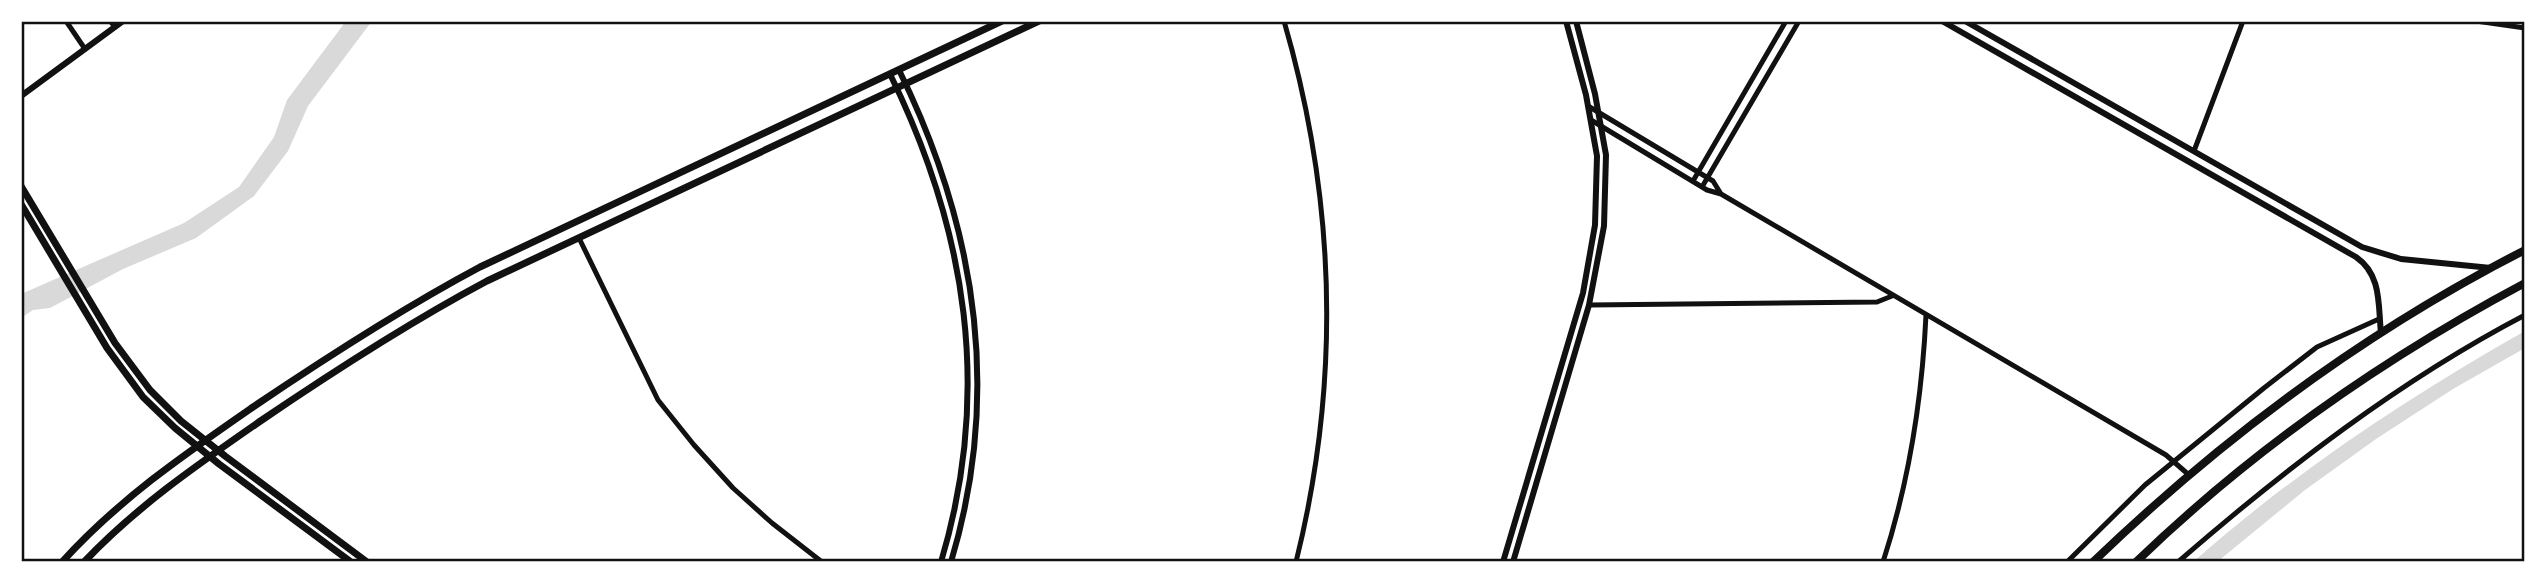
<svg xmlns="http://www.w3.org/2000/svg" width="2546" height="583" viewBox="0 0 2546 583" font-family="'Nunito Sans',sans-serif">
	<rect width="100%" height="100%" fill="#fff"/>
	<path fill="#d9d9d9" d="M346,21H372L308,106L288,151L254,196L196,238L123,269L50,308L33,310L21,318V294L184,223L239,187L274,137L287,100Z
		M2525,331V348L2453,389L2376,439L2305,490L2217,562H2193C2295,472 2407,398 2525,331Z"/>
	<g fill="none" stroke-linecap="round" stroke-linejoin="round">
		<path stroke="#111" stroke-width="5" d="M66,21L85,49
			M110,21L115,27
			M1284,21C1336,200 1341,381 1296,562
			M2476,21L2525,28
			M1588,106L1713,181L1721,194
			M1591,120L1707,190L1721,194L2166,455L2189,475
			M2194,151L2243,21
			M1693,181L1786,21
			M1702,187L1799,21
			M579,238L658,400L694,445L733,488L772,523L822,562
			M1589,305L1877,302L1892,296
			M1883,562C1909,482 1922,399 1926,315
			M2067,562L2145,485L2264,388L2317,347L2379,319
			M2178,562C2285,469 2399,381 2525,315"/>
		<path stroke="#111" stroke-width="6" d="M1942,21L2356,257C2382,275 2378,305 2381,333
			M1965,21L2362,247L2401,259L2491,268
			M899,70C976,227 1002,392 951,562
			M890,74C967,231 992,392 941,562
			M21,96L123,21
			M1503,562L1583,293L1595,225L1597,156L1586,95L1566,21
			M1513,562L1589,305L1604,226L1606,155L1595,94L1576,21"/>
		<path stroke="#111" stroke-width="7" d="M21,186L115,343L150,390L181,421L225,456L367,562
			M21,204L107,348L143,397L175,428L219,464L351,562
			M62,562C118,500 185,454 253,407C327,357 401,309 480,267L1002,21
			M84,562C136,507 197,465 259,422C334,371 408,323 487,281L1039,21"/>
		<path stroke="#111" stroke-width="8" d="M2093,562C2222,438 2366,331 2525,250
			M2136,562C2251,451 2384,358 2525,283"/>
	</g>
	<rect width="2546" height="583" fill="none" stroke="#ffffff" stroke-width="46"/>
	<rect x="23" y="23" width="2500" height="537" fill="none" stroke="#111" stroke-width="2.5"/>
</svg>
